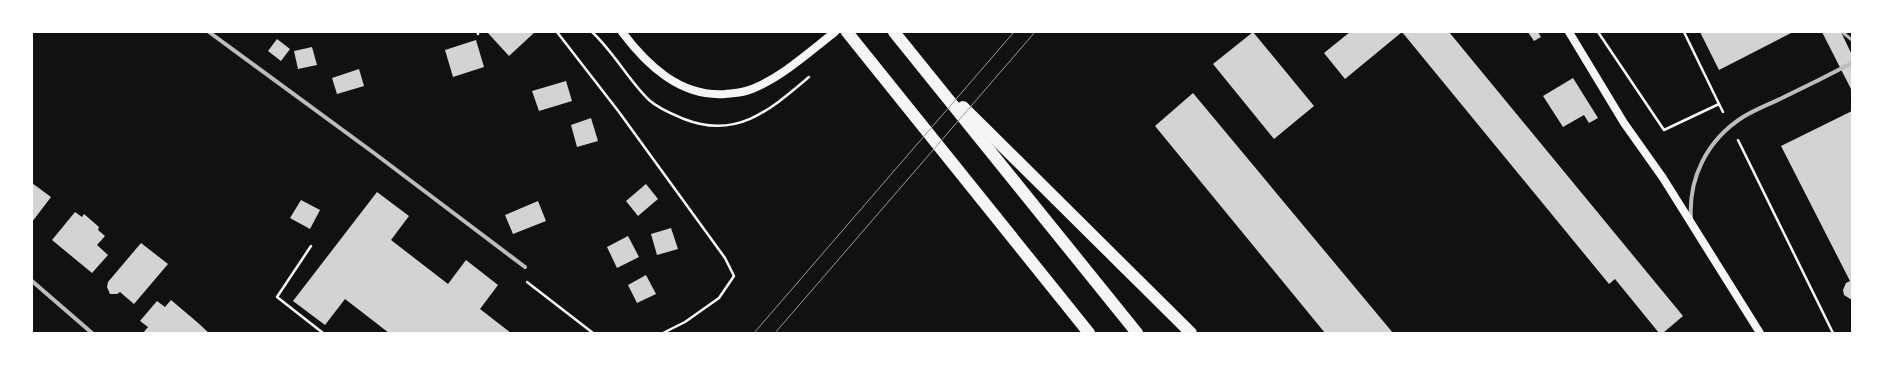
<svg xmlns="http://www.w3.org/2000/svg" width="1884" height="365" font-family="'Fira Sans',sans-serif">
<rect width="100%" height="100%" fill="#111"/>
<g fill="#d3d3d3">
<polygon points="487,32 535,32 509,56"/>
<polygon points="1253,32 1314,106 1274,139 1213,64"/>
<polygon points="1350,32 1449,32 1683,316 1663,333 1659,333 1615,279 1609,284 1402,32 1345,79 1324,53"/>
<polygon points="1528,32 1538,32 1541,37 1534,41"/>
<polygon points="1700,32 1793,32 1719,70"/>
<polygon points="1822,32 1841,32 1852,55 1852,91"/>
<polygon points="277,39 290,49 281,61 268,51"/>
<polygon points="476,40 484,67 453,77 445,50"/>
<polygon points="312,47 317,65 298,69 294,51"/>
<polygon points="359,69 364,86 337,94 332,78"/>
<polygon points="1573,78 1598,118 1589,123 1584,115 1563,127 1543,96"/>
<polygon points="566,81 572,101 539,111 532,91"/>
<polygon points="1193,93 1393,333 1325,333 1155,126"/>
<polygon points="1852,111 1852,300 1844,295 1843,290 1846,283 1850,281 1781,146"/>
<polygon points="591,118 598,141 577,147 571,125"/>
<polygon points="32,183 51,197 32,222"/>
<polygon points="646,184 658,199 638,216 626,201"/>
<polygon points="377,192 409,216 391,240 448,284 466,260 498,285 480,309 511,333 389,333 345,299 325,325 293,301"/>
<polygon points="301,200 320,210 310,229 290,218"/>
<polygon points="538,201 546,221 513,234 505,215"/>
<polygon points="75,212 82,217 84,214 99,227 98,230 105,236 97,245 108,255 92,273 52,240"/>
<polygon points="671,228 678,249 657,255 651,234"/>
<polygon points="628,236 639,257 617,268 607,247"/>
<polygon points="141,243 168,264 134,304 120,292 117,294 110,294 107,287 108,282"/>
<polygon points="646,275 656,294 637,303 628,285"/>
<polygon points="171,300 197,322 209,333 143,333 148,327 140,321 157,301 165,307"/>
</g>
<g fill="none" stroke-linecap="round" stroke-linejoin="round">
<g stroke="#f5f5f5" stroke-width="2.5">
<polyline points="478,32 478,34"/>
<polyline points="557,32 619,112 725,258 734,276 719,298 685,322 663,333"/>
<path d="M592 32C614 52 628 80 649 100 659 109 672 114 684 119 737 140 771 109 809 77"/>
<polyline points="1598,32 1664,130 1719,104 1723,112"/>
<polyline points="1684,32 1719,104"/>
<polyline points="1738,140 1833,333"/>
<polyline points="311,246 277,297 323,333"/>
<polyline points="527,282 593,333"/>
</g>
<polyline stroke="#bcbcbc" stroke-width="3" points="1842,32 1852,40"/>
<g stroke="#bcbcbc" stroke-width="4">
<polyline points="209,32 374,153 525,267"/>
<path d="M1691 220C1688 178 1707 140 1743 117 1756 109 1770 104 1784 97 1807 86 1829 75 1852 63"/>
<polyline points="32,281 92,333"/>
</g>
<g stroke="#f5f5f5" stroke-width="8">
<path d="M622 32C647 65 680 97 725 94 734 93 743 93 752 89 782 77 809 52 835 32"/>
<polyline points="1569,32 1624,123 1663,178 1760,333"/>
</g>
<g stroke="#f5f5f5" stroke-width="12">
<polyline points="847,32 1089,333"/>
<polyline points="894,32 1137,333"/>
<polyline points="963,107 1191,333"/>
</g>
<g stroke="#9a9a9a" stroke-width="1">
<polyline points="754,333 1014,32"/>
<polyline points="775,333 1035,32"/>
</g>
</g>
<rect width="1884" height="365" fill="none" stroke="#ffffff" stroke-width="66"/>
</svg>
